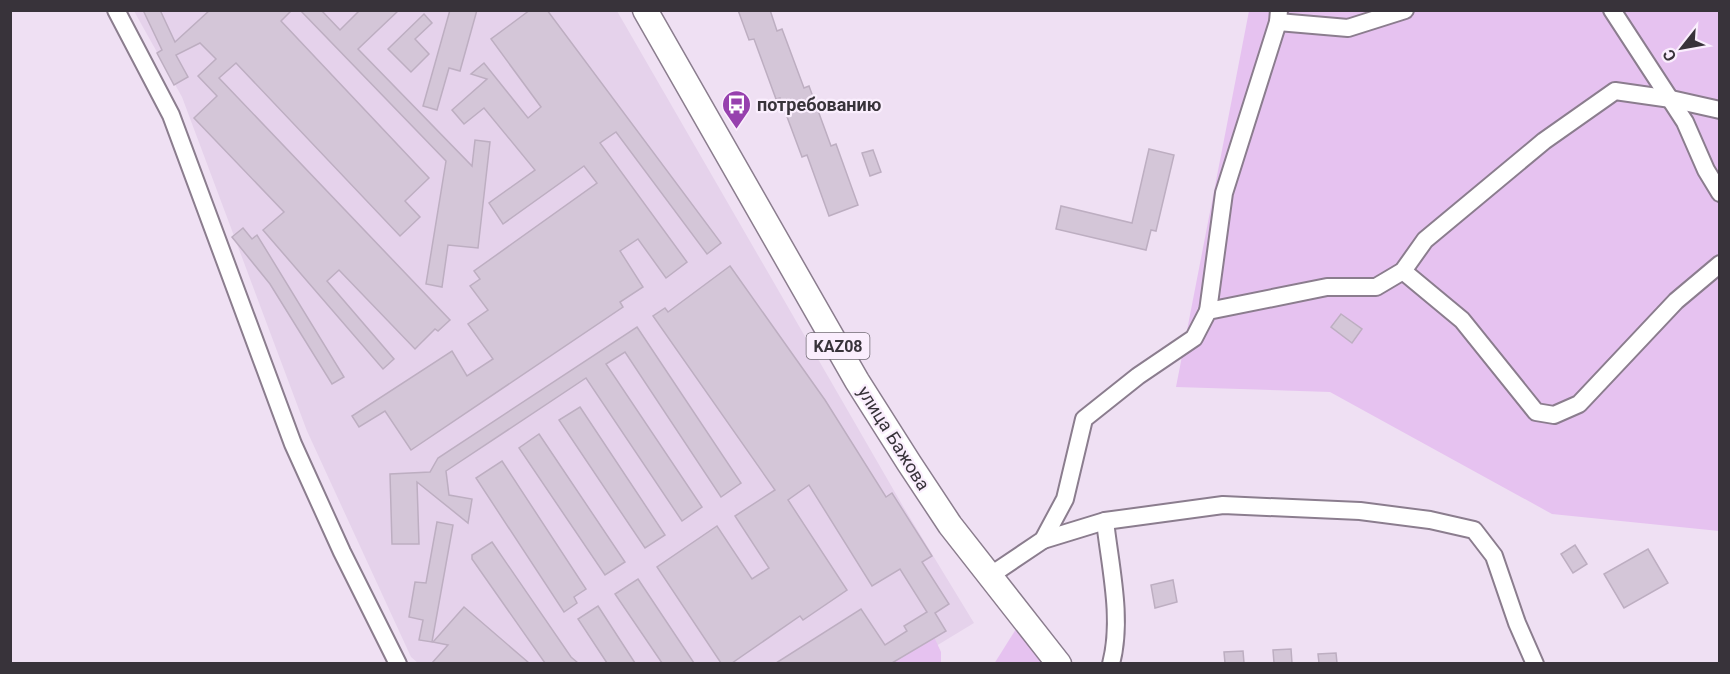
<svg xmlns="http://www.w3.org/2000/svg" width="1730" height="674" font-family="Roboto,sans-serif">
<rect width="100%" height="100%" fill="#efe0f3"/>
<polygon fill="#e5d2eb" points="134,11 617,11 904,508 974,623 908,663 418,663 411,657 307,431 182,97"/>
<g fill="#e6c2f0">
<polygon points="1249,11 1719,11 1719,531 1552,514 1330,392 1176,387"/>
<polygon points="1016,629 1044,663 994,664"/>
<polygon points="934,637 941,652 941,663 888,664"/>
</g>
<g fill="#d4c6d8" stroke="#bdaec1" stroke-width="1.5">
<polygon points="143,10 160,10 175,42 210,10 292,10 281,21 429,178 405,201 420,217 400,236 236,63 219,78 450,320 438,331 435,329 415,349 339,270 327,281 394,359 383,369 263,230 284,212 194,118 217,96 198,76 216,59 200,43 176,55 188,77 174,85 157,53 162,50"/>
<polygon points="300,10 321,10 340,30 360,10 399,10 358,49 472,166 475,140 490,142 478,248 448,245 442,287 426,284 446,161"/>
<polygon points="450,10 477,10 460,71 449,68 437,110 423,106"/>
<polygon points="530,10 547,10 721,243 707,254 616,132 600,143 687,262 666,278 638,239 620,251 643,287 620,302 623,307 411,450 385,411 359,427 352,416 452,351 467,376 493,359 468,324 488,310 470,286 480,279 474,271 597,183 584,166 503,224 489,203 535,170 484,108 464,124 452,110 487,79 471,74 484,63 528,118 541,107 491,39"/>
<polygon points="738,10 770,10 777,31 782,29 804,88 809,86 831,146 836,144 858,205 829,216 807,155 802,157 780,98 776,99 754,39 749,40"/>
<polygon points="424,14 432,23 415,39 429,54 411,72 388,49"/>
<polygon points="1149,149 1174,155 1156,231 1151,230 1146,250 1056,229 1061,206 1132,223"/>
<polygon points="873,150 881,172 870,176 862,153"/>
<polygon points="243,228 252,239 257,235 344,377 332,384 270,284 232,237"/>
<polygon points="730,266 825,400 886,497 892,493 932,556 922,562 949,604 935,613 946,631 892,663 776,663 861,609 885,645 907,631 904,626 927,612 900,569 872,586 809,485 788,500 847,590 803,620 800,616 732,663 721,663 657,567 717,526 752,579 769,568 735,516 775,490 653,316 665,308 668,312"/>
<polygon points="1341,314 1362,329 1352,343 1331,327"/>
<polygon points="637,327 741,483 721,497 625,352 606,364 702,507 682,521 586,378 446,471 449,495 472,499 468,523 417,482 419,544 392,544 390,474 430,472 438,458"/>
<polygon points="580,407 665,535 645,548 559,420"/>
<polygon points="539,434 625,562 605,575 519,448"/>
<polygon points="502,461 586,589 574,597 577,603 564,612 476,478"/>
<polygon points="437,522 453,525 432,642 419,640 423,620 409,617 415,582 426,583"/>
<polygon points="492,542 571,657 578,663 545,663 472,559 472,555"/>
<polygon points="1575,545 1587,564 1573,573 1561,554"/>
<polygon points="1648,549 1668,583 1624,608 1604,574"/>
<polygon points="638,579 694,663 662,663 615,594"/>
<polygon points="1173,580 1177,602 1155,608 1151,585"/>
<polygon points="598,606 635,663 607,663 578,619"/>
<polygon points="464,607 529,663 432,663 448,645 433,642"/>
<polygon points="1291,649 1292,663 1274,663 1273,650"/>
<polygon points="1243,651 1244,663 1225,663 1224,652"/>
<polygon points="1336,653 1337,663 1319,663 1318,654"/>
</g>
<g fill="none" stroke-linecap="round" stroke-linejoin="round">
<defs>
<g id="minor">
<polyline points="116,10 171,115 293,444 342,552 398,664"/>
<polyline points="1612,10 1685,122 1706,170 1720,193"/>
<polyline points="1278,22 1348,28 1405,10"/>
<polyline points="1403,271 1462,320 1536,412 1554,415 1579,404 1676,301 1720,264"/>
<polyline points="1208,311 1224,193 1278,22 1279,10"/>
<path d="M1105 521C1110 566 1123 619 1111 664"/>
<polyline points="1043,540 1105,521 1223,505 1360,511 1430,520 1474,530 1494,556 1517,623 1535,664"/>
<polyline points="991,575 1043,540 1065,499 1084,419 1138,376 1194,338 1208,311 1327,287 1376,287 1403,271 1425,240 1544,141 1615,91 1671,99 1720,110"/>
</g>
<polyline id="highway" points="645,10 857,381 909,463 950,525 1059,664"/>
</defs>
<use href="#minor" stroke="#8b7d8e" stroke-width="20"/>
<use href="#highway" stroke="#8b7d8e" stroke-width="27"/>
<use href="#minor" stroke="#fff" stroke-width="16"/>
<use href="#highway" stroke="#fff" stroke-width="24"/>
</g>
<defs>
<symbol id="bus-pin" viewBox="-11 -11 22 30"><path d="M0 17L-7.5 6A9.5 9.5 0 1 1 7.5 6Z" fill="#9741ae" stroke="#faeefd"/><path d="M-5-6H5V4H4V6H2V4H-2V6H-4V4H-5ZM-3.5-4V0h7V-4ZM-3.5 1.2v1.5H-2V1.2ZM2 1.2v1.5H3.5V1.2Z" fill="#fff"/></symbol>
</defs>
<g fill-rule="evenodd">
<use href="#bus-pin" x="720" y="88" width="33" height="45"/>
</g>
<g text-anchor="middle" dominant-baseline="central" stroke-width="4.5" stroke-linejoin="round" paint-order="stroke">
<rect fill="#faeefd" stroke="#726b74" stroke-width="1.5" x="806.5" y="333" width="63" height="26" rx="4.5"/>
<g font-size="16" font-weight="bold" fill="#38333a">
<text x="838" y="346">KAZ08</text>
</g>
<g font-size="18" font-weight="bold" fill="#38333a" stroke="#faeefd" text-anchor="start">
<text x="757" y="104">потребованию</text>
</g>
<g font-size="18" fill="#38333a" stroke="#faeefd">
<text transform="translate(894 438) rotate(58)">улица Бажова</text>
</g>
</g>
<rect width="1730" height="674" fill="none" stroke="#38333a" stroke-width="24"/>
<g transform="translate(1682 48) rotate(239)" stroke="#faeefd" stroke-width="4.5" paint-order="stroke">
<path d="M0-4.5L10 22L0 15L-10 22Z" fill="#38333a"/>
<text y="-9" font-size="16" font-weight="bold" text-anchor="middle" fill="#38333a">С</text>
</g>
</svg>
